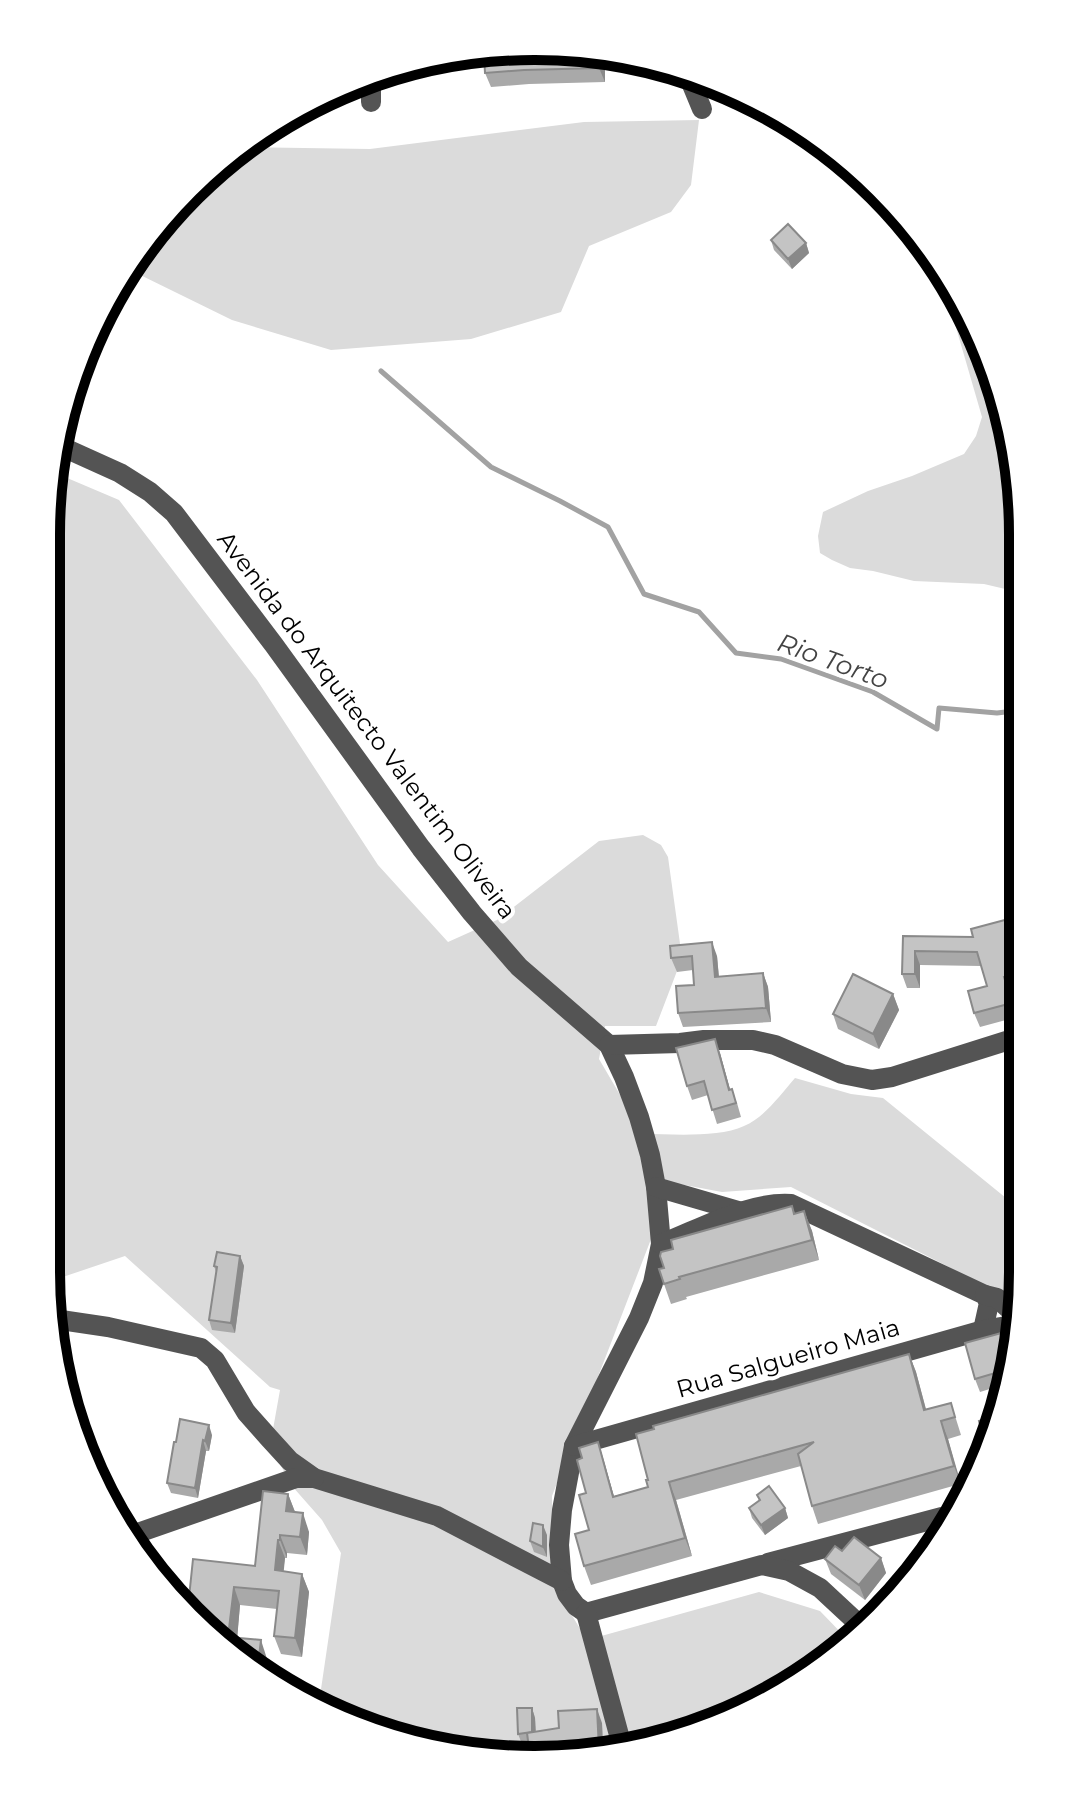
<svg xmlns="http://www.w3.org/2000/svg" width="1069" height="1806" font-family="Montserrat,sans-serif">
<rect width="100%" height="100%" fill="#fff"/>
<g fill="#dbdbdb">
<polygon points="699,120 691,185 671,212 589,246 561,312 471,339 331,350 232,320 126,268 128,263 244,147 370,149 584,122"/>
<polygon points="948,278 957,290 997,378 1022,502 1022,593 984,584 914,581 873,571 850,568 832,560 820,553 818,536 823,512 868,491 912,476 964,454 976,436 982,417 955,324 948,284 944,279"/>
<path d="M53 472 119 500 257 680 378 865 448 942 497 920 599 841 643 835 661 845 668 857 682 958 656 1026H605L599 1059 643 1134C672 1134 718 1138 744 1126 765 1117 780 1095 795 1078L851 1094 883 1098 1022 1211V1304L791 1187 722 1192 679 1184 649 1196 653 1234 552 1496 553 1561 568 1609 587 1640 759 1592 820 1611 849 1641 832 1659 692 1734 535 1760 408 1743 317 1702 320 1696 341 1553 322 1520 292 1486 270 1446 280 1390 270 1387 125 1256 48 1282 46 1271 47 502Z"/>
</g>
<g fill="none" stroke-linecap="round" stroke-linejoin="round">
<polyline stroke="#a2a2a2" stroke-width="5" points="381,371 491,467 560,501 608,527 644,594 699,612 736,653 781,659 873,692 937,729 939,708 997,713 1022,710"/>
<g stroke="#545454" stroke-width="20">
<polyline points="690,80 702,109"/>
<polyline points="371,84 371,102"/>
<polyline points="58,445 120,473 150,492 174,513 274,645 421,848 472,913 519,967 609,1045 624,1077 639,1117 650,1155 656,1187 661,1244 653,1283 639,1318 574,1446 562,1510 559,1545 562,1581 567,1594 576,1606 586,1613"/>
<polyline points="609,1045 680,1043 704,1040 753,1040 775,1045 842,1074 872,1080 892,1077 1022,1036"/>
<polyline points="656,1187 742,1212"/>
<path d="M661 1244C700 1229 749 1201 791 1204L985 1295 989 1303 983 1330"/>
<polyline points="985,1295 997,1298 1019,1318"/>
<polyline points="54,1319 108,1327 201,1348 215,1360 246,1412 269,1438 290,1461 314,1478 437,1516 562,1581"/>
<polyline points="574,1446 983,1330 1018,1324"/>
<polyline points="129,1536 296,1478 314,1478"/>
<polyline points="768,1563 942,1517"/>
<polyline points="586,1613 762,1565 789,1571 820,1588 862,1627"/>
<polyline points="586,1613 622,1746"/>
</g>
</g>
<g fill="#a9a9a9">
<polygon points="484,55 605,55 605,82 529,84 491,87 485,73"/>
<polygon points="771,240 806,243 809,253 792,269 774,250"/>
<polygon points="1016,917 1022,935 1022,988 1010,991 1017,1017 980,1027 974,1013 987,986 981,966 920,965 920,988 907,988 902,974 903,936 973,937"/>
<polygon points="670,946 717,956 719,977 763,973 768,987 771,1022 683,1027 678,1013 694,985 693,970 677,972 671,958"/>
<polygon points="893,994 899,1010 879,1049 838,1029 833,1014"/>
<polygon points="720,1053 730,1089 737,1103 741,1117 717,1124 708,1095 692,1100 687,1086"/>
<polygon points="792,1206 795,1214 804,1211 812,1231 819,1260 686,1297 687,1299 671,1304 664,1284 673,1249"/>
<polygon points="240,1256 244,1266 235,1333 212,1330 209,1320 216,1272 214,1266"/>
<polygon points="1016,1335 1006,1384 980,1392 975,1379 1007,1338"/>
<polygon points="909,1354 916,1372 926,1410 951,1403 961,1435 948,1439 960,1483 997,1428 950,1524 947,1517 951,1510 960,1484 818,1524 812,1506 801,1466 676,1500 692,1556 591,1585 584,1566 589,1530 582,1458 598,1442 614,1496 648,1487"/>
<polygon points="212,1435 209,1451 206,1451 198,1498 171,1493 167,1483 174,1442"/>
<polygon points="96,1459 105,1483 102,1484 89,1461"/>
<polygon points="288,1494 295,1512 309,1532 307,1555 287,1553 287,1558 285,1558 283,1571 302,1574 309,1592 302,1657 281,1654 274,1636 277,1609 240,1605 237,1638 267,1659 188,1607 255,1566"/>
<polygon points="757,1495 785,1508 788,1518 765,1535 752,1518 749,1508 759,1501"/>
<polygon points="547,1535 547,1557 534,1552 530,1541"/>
<polygon points="842,1551 881,1558 886,1573 865,1600 831,1574 825,1559"/>
<polygon points="532,1708 535,1718 536,1732 602,1723 603,1749 532,1760 529,1744 522,1744 518,1734"/>
</g>
<g fill="#898989">
<polygon points="599,55 605,55 605,82 599,68"/>
<polygon points="806,243 809,253 792,269 788,259"/>
<polygon points="712,942 717,956 720,991 715,977"/>
<polygon points="915,951 920,965 920,988 915,974"/>
<polygon points="763,973 768,987 771,1022 766,1008"/>
<polygon points="893,994 899,1010 879,1049 873,1034"/>
<polygon points="715,1039 720,1053 734,1104 729,1090"/>
<polygon points="804,1211 812,1231 819,1260 812,1240"/>
<polygon points="240,1256 244,1266 235,1333 231,1323"/>
<polygon points="909,1354 916,1372 931,1428 924,1410"/>
<polygon points="941,1421 948,1439 961,1484 954,1466"/>
<polygon points="209,1425 212,1435 209,1451 205,1441"/>
<polygon points="203,1440 206,1451 198,1498 195,1488"/>
<polygon points="598,1442 604,1461 619,1515 613,1497"/>
<polygon points="669,1482 676,1500 692,1556 685,1538"/>
<polygon points="288,1494 295,1512 286,1511"/>
<polygon points="785,1508 788,1518 765,1535 761,1525"/>
<polygon points="303,1513 309,1532 307,1555 300,1537"/>
<polygon points="543,1525 547,1535 547,1557 543,1547"/>
<polygon points="280,1535 287,1553 287,1558 280,1540"/>
<polygon points="278,1540 285,1558 282,1589 275,1570"/>
<polygon points="881,1558 886,1573 865,1600 859,1585"/>
<polygon points="302,1574 309,1592 302,1657 295,1638"/>
<polygon points="234,1587 240,1605 236,1652 228,1637"/>
<polygon points="261,1640 267,1659 265,1679 257,1672"/>
<polygon points="532,1708 535,1718 536,1743 532,1733"/>
<polygon points="597,1709 602,1723 603,1749 599,1749"/>
</g>
<g fill="#c4c4c4" stroke="#898989" stroke-width="2">
<polygon points="484,55 599,55 599,68 524,70 485,73"/>
<polygon points="788,224 806,243 788,259 771,240"/>
<polygon points="1016,917 1022,941 1022,972 1004,977 1012,1003 974,1013 968,991 987,986 977,952 915,951 915,974 902,974 903,936 973,937 971,929"/>
<polygon points="712,942 715,977 763,973 766,1008 678,1013 676,986 694,985 692,956 671,958 670,946"/>
<polygon points="853,974 893,994 873,1034 833,1014"/>
<polygon points="715,1039 729,1090 732,1089 736,1103 712,1110 704,1081 687,1086 676,1048"/>
<polygon points="792,1206 794,1214 804,1211 812,1240 679,1277 680,1279 664,1284 659,1269 664,1268 660,1256 661,1252 673,1249 671,1240"/>
<polygon points="217,1252 240,1256 231,1323 209,1320 217,1267 214,1266"/>
<polygon points="1005,1332 1007,1338 1016,1335 1009,1369 975,1379 965,1343"/>
<polygon points="909,1354 924,1410 951,1403 955,1417 941,1421 954,1466 812,1506 798,1454 814,1442 669,1482 685,1538 584,1566 575,1534 589,1530 579,1495 586,1493 577,1460 582,1458 579,1448 598,1442 613,1497 648,1487 646,1480 648,1480 636,1434 654,1429 653,1426"/>
<polygon points="1000,1415 997,1428 952,1520 947,1517 951,1510 950,1501 984,1442 979,1421"/>
<polygon points="180,1419 209,1425 205,1441 203,1440 195,1488 167,1483 174,1442 176,1442"/>
<polygon points="96,1459 101,1473 97,1474 89,1461"/>
<polygon points="769,1486 785,1508 761,1525 749,1508 760,1500 757,1495"/>
<polygon points="263,1491 288,1494 286,1511 303,1513 300,1537 280,1535 280,1540 278,1540 275,1570 302,1574 295,1638 274,1636 279,1591 234,1587 228,1637 261,1640 257,1672 188,1607 193,1559 255,1566"/>
<polygon points="533,1523 543,1525 543,1547 530,1541"/>
<polygon points="854,1537 881,1558 859,1585 825,1559 835,1546 842,1551"/>
<polygon points="517,1708 532,1708 532,1732 518,1734"/>
<polygon points="597,1709 599,1749 587,1751 560,1752 530,1756 527,1733 559,1728 558,1711"/>
</g>
<g text-anchor="middle" dominant-baseline="central" stroke-width="8" stroke-linejoin="round" paint-order="stroke">
<g font-size="24" fill="#000" stroke="#fff">
<text transform="translate(367 725) rotate(53)">Avenida do Arquitecto Valentim Oliveira</text>
<text transform="translate(788 1358) rotate(-16)">Rua Salgueiro Maia</text>
</g>
<g font-size="26" font-style="italic" fill="#434343" stroke="#fff">
<text transform="translate(833 661) rotate(20)">Rio Torto</text>
</g>
</g>
<path d="M0 0H1069V1806H0ZM534 60H535A474 474 0 0 1 1009 534V1272A474 474 0 0 1 535 1746H534A474 474 0 0 1 60 1272V534A474 474 0 0 1 534 60Z" fill="#fff" fill-rule="evenodd"/>
<path fill="none" stroke="#000" stroke-width="10" d="M534 60H535A474 474 0 0 1 1009 534V1272A474 474 0 0 1 535 1746H534A474 474 0 0 1 60 1272V534A474 474 0 0 1 534 60Z"/>
</svg>
